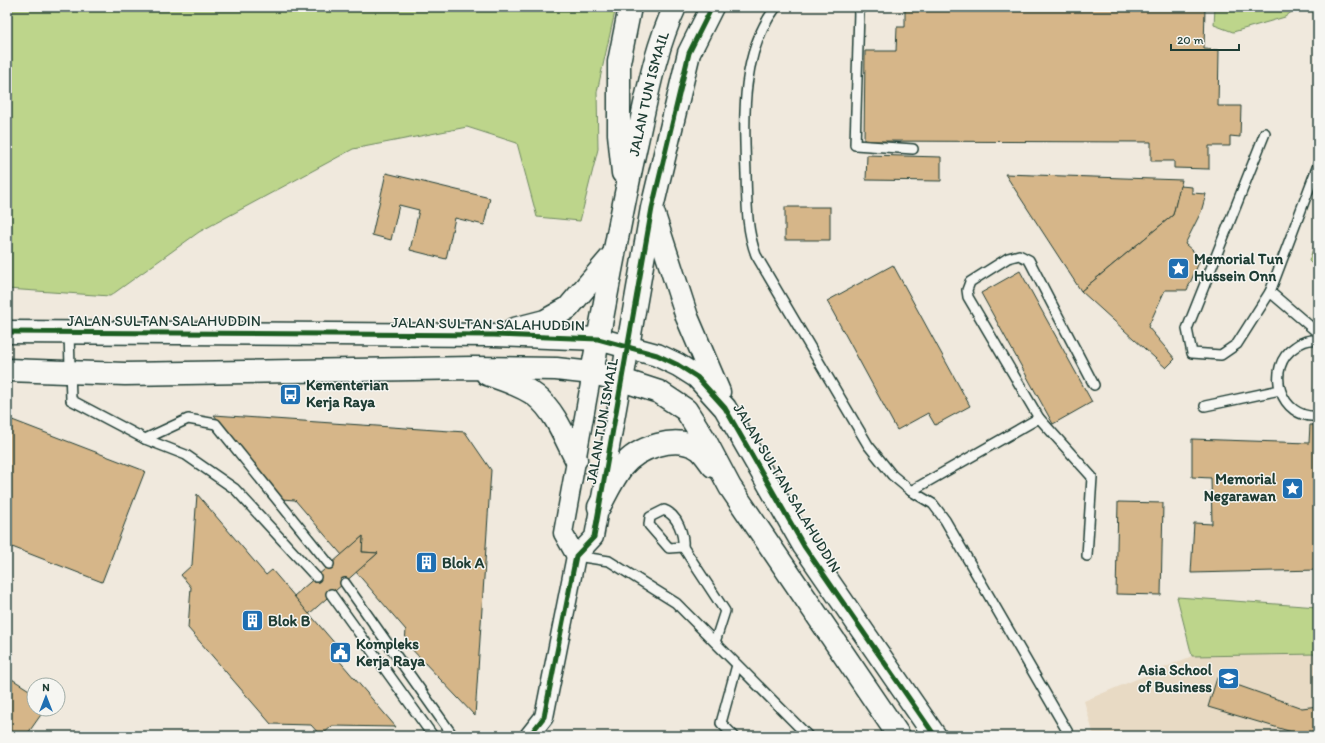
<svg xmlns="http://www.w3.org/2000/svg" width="1325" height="743" font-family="Itim,sans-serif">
<rect width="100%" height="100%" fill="#f0e9dd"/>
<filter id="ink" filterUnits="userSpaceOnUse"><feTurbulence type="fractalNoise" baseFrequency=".025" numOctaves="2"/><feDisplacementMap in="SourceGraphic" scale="8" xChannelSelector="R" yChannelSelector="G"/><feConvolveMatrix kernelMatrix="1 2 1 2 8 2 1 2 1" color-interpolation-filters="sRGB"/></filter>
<g filter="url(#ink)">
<polygon fill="#e8dac4" points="1318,654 1318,736 1094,736 1084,701 1192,656"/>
<g fill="#bdd58b" stroke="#6e8960">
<polygon points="7,7 616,7 597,92 598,149 580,221 537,217 517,143 467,127 353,149 199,232 110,296 7,289"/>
<polygon points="1215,7 1298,7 1285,17 1233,32 1214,25"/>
<polygon points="1318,234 1318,270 1309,261"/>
<polygon points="1177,597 1318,607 1318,654 1192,656"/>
</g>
<g fill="#d6b689" stroke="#1f3d34">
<polygon points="905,7 1205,7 1204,49 1219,50 1218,106 1241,106 1240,137 1230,136 1230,146 1209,146 1209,169 1174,168 1174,161 1151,161 1151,142 864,141 865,51 896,51 897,27 905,27"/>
<polygon points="867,155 941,157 941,181 866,180"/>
<polygon points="386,173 490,198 484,225 455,218 446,259 410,250 419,210 399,205 391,240 372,235"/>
<polygon points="1005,174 1182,180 1173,215 1081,291"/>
<polygon points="1180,186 1192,187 1192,193 1206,194 1201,212 1185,244 1201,258 1187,290 1165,290 1148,327 1175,359 1166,368 1081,291 1173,215"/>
<rect x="785" y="207" width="45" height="33"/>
<polygon points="893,265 970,406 935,425 928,413 897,430 827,301"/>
<polygon points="1020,271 1092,402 1053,424 981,293"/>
<polygon points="214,415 465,432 491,470 475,716 405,642 406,630 356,572 378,553 362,552 363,536 342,555 295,500 281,499"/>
<polygon points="7,418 145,471 102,582 7,545"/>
<polygon points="1310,425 1318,425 1318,570 1191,573 1194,523 1212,524 1211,478 1192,477 1192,439 1309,443"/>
<polygon points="197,494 266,575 272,570 337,646 331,651 396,727 332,726 321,736 311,725 271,724 188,628 191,587 181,575 192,565"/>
<polygon points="1118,502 1163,503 1161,595 1116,594"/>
<polygon points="363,536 362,552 378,553 309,614 294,596"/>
<polygon points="7,676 34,693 34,709 45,709 26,736 7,736"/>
<polygon points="1217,678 1302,708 1318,706 1318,733 1302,735 1208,707"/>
</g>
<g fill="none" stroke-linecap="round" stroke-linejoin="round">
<defs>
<g id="lane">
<path d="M776 7C740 54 744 118 746 174 747 202 746 228 756 255L868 445 892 475 911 491 933 504 945 520 1070 736"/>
<polyline points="863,7 859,11 855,145 913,149"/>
<polyline points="1265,133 1187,329 1192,353 1221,355 1237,344 1270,292 1318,165"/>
<polyline points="1270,292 1318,333"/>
<polyline points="69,333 71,400 145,439 186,455 235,489 316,577"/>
<path d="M1318 340C1310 339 1301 342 1295 347 1264 367 1280 420 1318 416"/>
<polyline points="1205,406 1280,390"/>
<polyline points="1039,418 1092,477 1087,556"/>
<polyline points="145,439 188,419 216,424 329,564"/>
<polyline points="911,491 1039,418 968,297 967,290 970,282 1008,258 1019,255 1029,260 1094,385"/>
<path d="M664 510C678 515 684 535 683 547L669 548 649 525 650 517Z"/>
<polyline points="683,547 725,611 715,642"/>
<polyline points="576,556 609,561 676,603 808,736"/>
<polyline points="345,583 453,736"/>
<polyline points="331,594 433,736"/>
<polyline points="734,736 721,723 737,665"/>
</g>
<g id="street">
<polyline points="576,556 563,533 592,373"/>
<polyline points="529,736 544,717 576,556 594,537 622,380"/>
</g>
<g id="secondary">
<polyline points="623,173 619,134 619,62 630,7"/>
<polyline points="653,212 687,317 719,392"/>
<polyline points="514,329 545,321 568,308 613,255"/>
<polyline points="7,332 494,335 598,339 657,355 678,365 697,377 725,408 804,546 935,736"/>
<polyline points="7,370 125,374 473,368 556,369 592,373 622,380 659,392 686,410 705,440 730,487 899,736"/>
<path id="s1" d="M592 373C606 296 620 218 637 141 647 96 655 49 675 7"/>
<path d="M487 374C503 380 522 385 536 396 555 411 565 438 576 459"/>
<polyline points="622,380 652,208 679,95 689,53 712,7"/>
<path d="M599 507C606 494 613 479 622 467 638 447 676 434 699 449 704 453 709 461 713 466"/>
</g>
</defs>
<use href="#lane" stroke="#1f3d34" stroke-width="12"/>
<use href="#street" stroke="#1f3d34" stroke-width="21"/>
<use href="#secondary" stroke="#1f3d34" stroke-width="25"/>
<use href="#lane" stroke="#f6f6f2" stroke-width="9"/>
<use href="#street" stroke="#f6f6f2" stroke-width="18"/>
<use href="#secondary" stroke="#f6f6f2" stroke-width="22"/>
<defs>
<g id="cycleway">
<polyline points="7,332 494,335 598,339 657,355 678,365 697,377 725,408 804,546 935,736"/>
<polyline points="529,736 544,717 576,556 594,537 652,208 689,53 712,7"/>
</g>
</defs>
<use href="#cycleway" stroke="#f6f6f2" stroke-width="8"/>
<use href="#cycleway" stroke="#1b5e20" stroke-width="5"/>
</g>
</g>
<defs>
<symbol id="sight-square" viewBox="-11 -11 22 22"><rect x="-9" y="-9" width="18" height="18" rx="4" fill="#1f6fb2" stroke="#f6f6f2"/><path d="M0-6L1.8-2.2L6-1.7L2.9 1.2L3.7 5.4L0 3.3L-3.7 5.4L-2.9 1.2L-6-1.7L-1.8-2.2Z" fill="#fff"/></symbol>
<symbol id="bus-square" viewBox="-11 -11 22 22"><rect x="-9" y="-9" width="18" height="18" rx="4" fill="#1f6fb2" stroke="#f6f6f2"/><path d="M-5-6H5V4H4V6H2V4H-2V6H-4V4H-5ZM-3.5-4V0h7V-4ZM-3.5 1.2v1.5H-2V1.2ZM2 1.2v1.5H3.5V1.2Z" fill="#fff"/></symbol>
<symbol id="building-square" viewBox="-11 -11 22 22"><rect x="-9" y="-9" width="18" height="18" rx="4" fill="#1f6fb2" stroke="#f6f6f2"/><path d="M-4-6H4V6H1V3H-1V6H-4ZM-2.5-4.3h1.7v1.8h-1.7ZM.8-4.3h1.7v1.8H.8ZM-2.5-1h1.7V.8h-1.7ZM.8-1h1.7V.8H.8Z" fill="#fff"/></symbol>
<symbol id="civic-square" viewBox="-11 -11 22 22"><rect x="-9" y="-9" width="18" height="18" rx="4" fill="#1f6fb2" stroke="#f6f6f2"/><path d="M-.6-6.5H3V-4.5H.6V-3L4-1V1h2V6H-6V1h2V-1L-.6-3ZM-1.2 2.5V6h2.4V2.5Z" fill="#fff"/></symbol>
<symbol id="university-square" viewBox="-11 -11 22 22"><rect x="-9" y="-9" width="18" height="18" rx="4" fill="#1f6fb2" stroke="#f6f6f2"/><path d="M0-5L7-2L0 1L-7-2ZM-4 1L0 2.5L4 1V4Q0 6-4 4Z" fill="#fff"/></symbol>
</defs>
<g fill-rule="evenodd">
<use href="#sight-square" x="1166" y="256" width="25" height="25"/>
<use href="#bus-square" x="278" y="382" width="25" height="25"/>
<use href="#sight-square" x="1280" y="476" width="25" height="25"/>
<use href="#building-square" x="414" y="550" width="25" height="25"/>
<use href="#building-square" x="240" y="608" width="25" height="25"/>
<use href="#civic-square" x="328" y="640" width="25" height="25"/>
<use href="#university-square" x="1216" y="666" width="25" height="25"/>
</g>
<g text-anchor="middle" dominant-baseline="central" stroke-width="3" stroke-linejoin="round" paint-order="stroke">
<g font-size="15" fill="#1f3d34" stroke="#f6f6f2">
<text stroke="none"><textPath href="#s1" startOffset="285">JALAN TUN ISMAIL</textPath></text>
<text x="164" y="321">JALAN SULTAN SALAHUDDIN</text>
<text transform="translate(488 324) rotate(1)">JALAN SULTAN SALAHUDDIN</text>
<text transform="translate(602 421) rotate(-80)">JALAN TUN ISMAIL</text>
<text transform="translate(787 488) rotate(59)">JALAN SULTAN SALAHUDDIN</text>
</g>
<g font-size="15" font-weight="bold" fill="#1f3d34" stroke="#f6f6f2" text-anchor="start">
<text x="1194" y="259">Memorial Tun<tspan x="1194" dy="17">Hussein Onn</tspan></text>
<text x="306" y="385">Kementerian<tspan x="306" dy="17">Kerja Raya</tspan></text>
<text x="1276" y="479" text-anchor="end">Memorial<tspan x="1276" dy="17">Negarawan</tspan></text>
<text x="442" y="563">Blok A</text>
<text x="268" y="621">Blok B</text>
<text x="356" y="644">Kompleks<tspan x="356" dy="17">Kerja Raya</tspan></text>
<text x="1212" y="670" text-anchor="end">Asia School<tspan x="1212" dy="17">of Business</tspan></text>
</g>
</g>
<rect width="1325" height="743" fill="none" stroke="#f6f6f2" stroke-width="24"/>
<rect x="12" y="12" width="1301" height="719" fill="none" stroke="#1f3d34" stroke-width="1.5" filter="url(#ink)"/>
<g transform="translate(46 697)"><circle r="19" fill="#f6f6f2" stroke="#a0aca6"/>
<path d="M0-3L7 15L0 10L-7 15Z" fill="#1f6fb2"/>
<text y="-6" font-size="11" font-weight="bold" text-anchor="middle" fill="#1f3d34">N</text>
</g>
<path d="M1171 44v6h68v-6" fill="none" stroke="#1f3d34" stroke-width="2"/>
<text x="1177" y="44" font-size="12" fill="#1f3d34" stroke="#f6f6f2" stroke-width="3" paint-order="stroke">20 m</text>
</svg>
